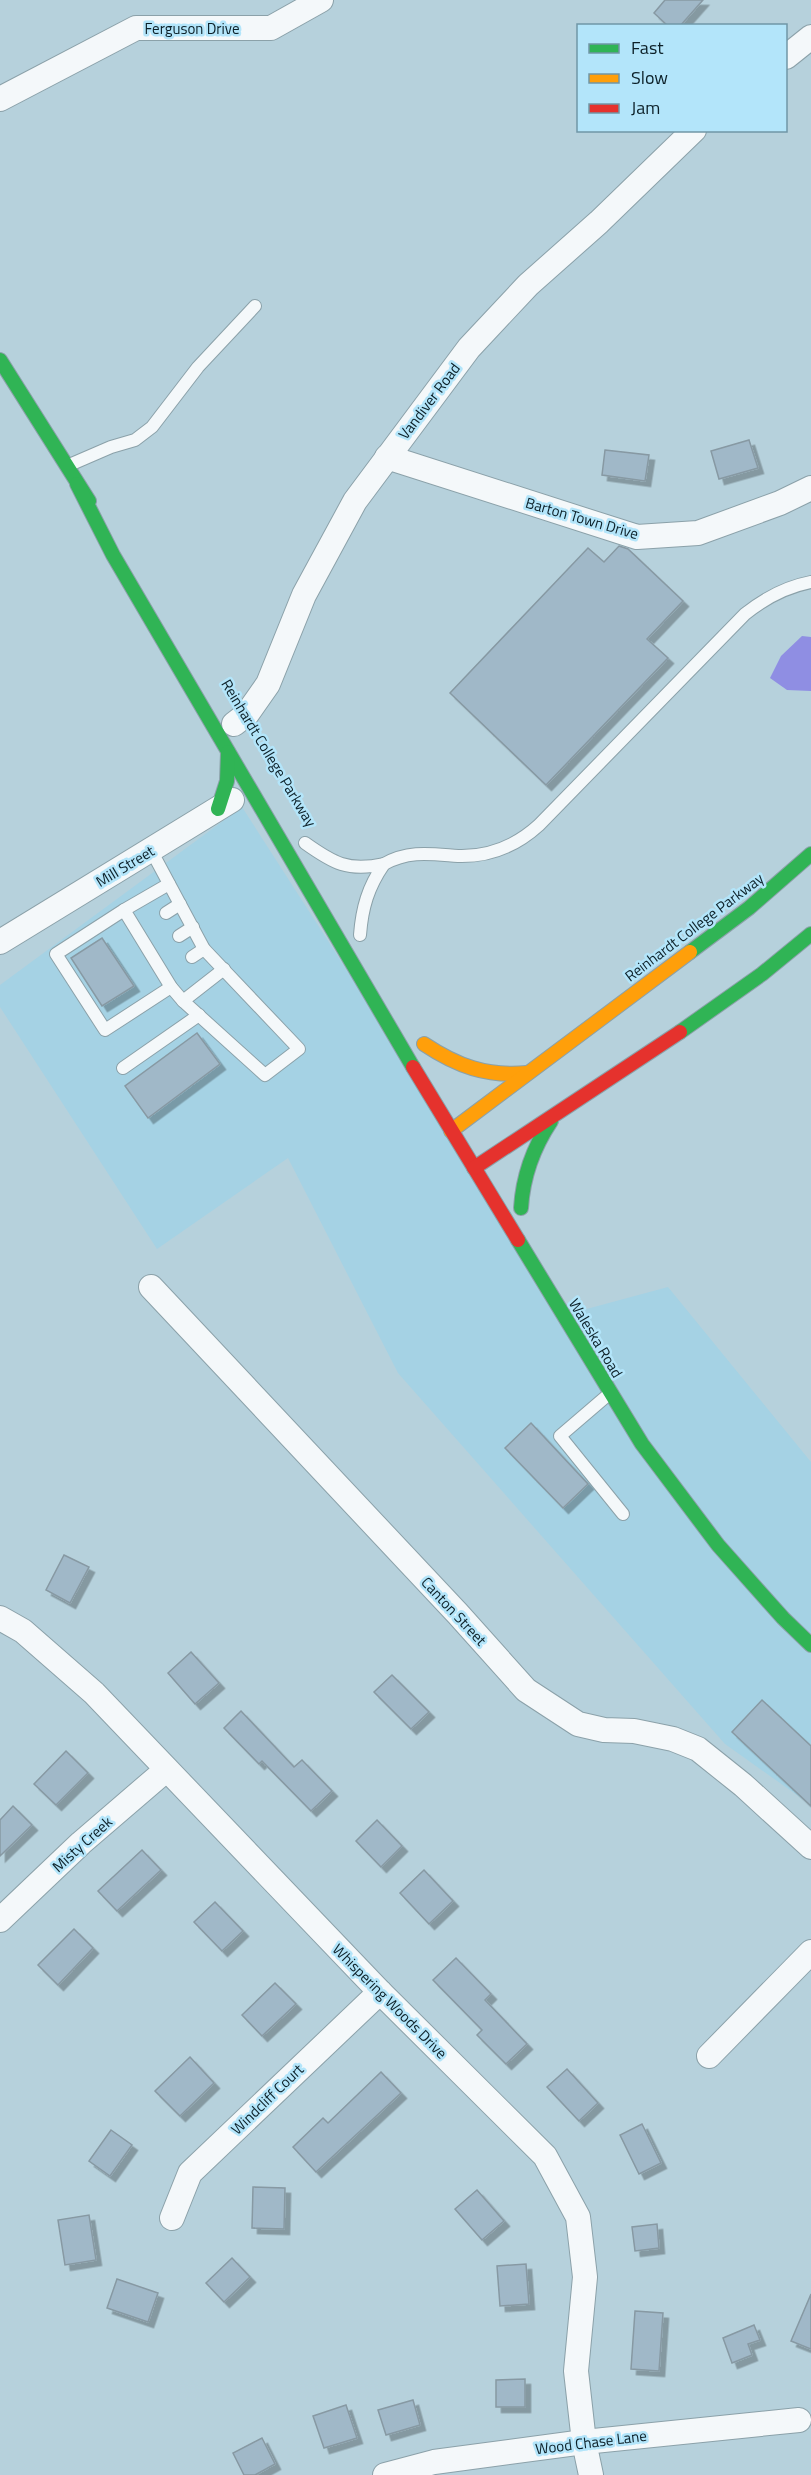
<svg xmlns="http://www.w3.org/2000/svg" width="811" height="2475" font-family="'Titillium Web',sans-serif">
<defs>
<filter id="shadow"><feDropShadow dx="5.5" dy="5.5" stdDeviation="0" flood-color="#0004"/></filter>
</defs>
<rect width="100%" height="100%" fill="#b6d1dc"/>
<polygon fill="#a5d2e4" points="242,807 568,1314 668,1287 811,1462 811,1805 725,1744 398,1373 288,1158 157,1249 0,1007 0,985"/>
<polygon fill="#8f8ee3" points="802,636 811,637 811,691 787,690 770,678 781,656"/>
<g fill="#a0b8c8" stroke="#8799a3" stroke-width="1.5" filter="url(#shadow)">
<polygon points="665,0 703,0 680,26 668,26 654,13"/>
<polygon points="749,440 758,468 719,479 711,451"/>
<polygon points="605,450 649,455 645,481 602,475"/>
<polygon points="619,546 628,549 683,601 647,639 668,658 546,785 450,693 588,548 604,562"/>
<polygon points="102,938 134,986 102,1006 71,958"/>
<polygon points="197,1033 220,1064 148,1118 125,1086"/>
<polygon points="531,1423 588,1484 563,1508 505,1448"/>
<polygon points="64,1555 89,1567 70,1603 46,1590"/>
<polygon points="191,1652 219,1683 195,1704 168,1673"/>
<polygon points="392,1675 429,1712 411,1729 374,1692"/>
<polygon points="762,1700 811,1746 811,1806 732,1732"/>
<polygon points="241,1711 294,1767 302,1760 332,1791 311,1811 262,1761 259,1764 224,1728"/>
<polygon points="66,1751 88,1773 56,1805 34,1784"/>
<polygon points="13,1806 32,1825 0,1856 0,1820"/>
<polygon points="377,1820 402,1846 381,1867 356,1841"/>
<polygon points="142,1850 161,1870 117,1911 98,1891"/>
<polygon points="424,1870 453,1901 429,1924 400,1893"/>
<polygon points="215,1902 243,1931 222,1951 194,1922"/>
<polygon points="74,1929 93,1948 58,1985 38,1965"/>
<polygon points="456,1958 491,1994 485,2000 527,2044 506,2064 477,2035 482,2030 433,1980"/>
<polygon points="275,1983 296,2004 262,2036 242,2015"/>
<polygon points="190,2057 214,2083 180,2116 155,2091"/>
<polygon points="567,2069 598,2103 579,2121 547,2087"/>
<polygon points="381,2072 401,2093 316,2172 293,2147 323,2118 328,2123"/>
<polygon points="642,2124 661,2163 639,2174 620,2135"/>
<polygon points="111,2130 132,2145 110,2176 89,2161"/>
<polygon points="253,2187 285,2188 284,2229 252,2228"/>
<polygon points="477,2190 504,2221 482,2240 455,2209"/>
<polygon points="89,2215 96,2260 65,2265 58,2220"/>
<polygon points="657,2224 659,2248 635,2251 632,2227"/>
<polygon points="232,2258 250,2277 224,2302 206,2283"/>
<polygon points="526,2264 529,2304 500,2306 497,2266"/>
<polygon points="117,2279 158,2293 148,2322 107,2308"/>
<polygon points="811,2294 811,2349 791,2341"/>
<polygon points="635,2311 663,2313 659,2371 631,2369"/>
<polygon points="754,2325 760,2340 748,2344 752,2355 732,2363 723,2338"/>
<polygon points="525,2379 525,2407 496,2407 496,2380"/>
<polygon points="413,2400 420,2425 386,2435 378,2410"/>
<polygon points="346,2405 357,2438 324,2448 313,2416"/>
<polygon points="262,2438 275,2464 255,2475 244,2475 233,2453"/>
</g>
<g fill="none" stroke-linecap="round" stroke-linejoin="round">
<defs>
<g id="lane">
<polyline points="67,466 111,447 135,440 152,427 198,367 255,306"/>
<path d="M305 843C333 863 348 872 384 864 368 887 362 908 360 935"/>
<polyline points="151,850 204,949 299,1049 265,1075 183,1001"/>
<path d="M384 864C409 850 431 854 458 856 490 857 516 846 539 825L745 614C765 598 785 587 811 582"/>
<polyline points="169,884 124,910 171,987 183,1001 224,969"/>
<polyline points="124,910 56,954 105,1030 171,987"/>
<polyline points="166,913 180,904"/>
<polyline points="179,936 193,927"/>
<polyline points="192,957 204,949"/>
<polyline points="123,1068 199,1015"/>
<polyline points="609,1394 560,1436 623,1514"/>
</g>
<g id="street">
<polyline points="786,57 811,37"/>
<polyline points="0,99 136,28 271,28 321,0"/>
<polyline points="387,457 637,537 698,533 780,503 811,488"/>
<polyline points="234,724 247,714 268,684 304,595 355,501 469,348 528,285 599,222 694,130"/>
<polyline points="0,942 232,800"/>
<polyline points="151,1287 458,1614 526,1690 578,1724 604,1730 634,1731 673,1739 698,1749 743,1785 811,1847"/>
<polyline points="0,1618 23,1631 94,1693 380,1992 545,2156 578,2217 585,2277 576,2371 584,2442 591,2475"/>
<polyline points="0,1920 81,1843 166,1770"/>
<polyline points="709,2056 811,1952"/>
<polyline points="172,2218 190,2173 380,1992"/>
<polyline points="385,2475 434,2462 584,2442 799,2420"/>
</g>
<g id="fast">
<polyline points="0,360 89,501"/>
<polyline points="77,484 113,555 413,1067"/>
<polyline points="218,809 227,781 228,752"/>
<polyline points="690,952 749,908 811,854"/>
<polyline points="680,1032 762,974 811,934"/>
<path d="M521 1208C523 1175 533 1148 551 1121"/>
<polyline points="518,1240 642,1444 718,1545 783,1618 811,1645"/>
</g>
<g id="slow">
<path d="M424 1044C457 1066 487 1077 527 1073"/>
<polyline points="451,1131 690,952"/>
</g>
<g id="jam">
<polyline points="413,1067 518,1240"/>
<polyline points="474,1168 680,1032"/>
</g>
</defs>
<use href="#lane" stroke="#8ba1a9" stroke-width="14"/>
<use href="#street" stroke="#8ba1a9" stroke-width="26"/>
<use href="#fast" stroke="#8ba1a9" stroke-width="16"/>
<use href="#slow" stroke="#8ba1a9" stroke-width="16"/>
<use href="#jam" stroke="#8ba1a9" stroke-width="16"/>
<use href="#lane" stroke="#f4f8fa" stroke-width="12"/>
<use href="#street" stroke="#f4f8fa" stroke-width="24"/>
<use href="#fast" stroke="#30b455" stroke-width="14"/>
<use href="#slow" stroke="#ff9f0a" stroke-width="14"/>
<use href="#jam" stroke="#e5322d" stroke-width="14"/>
</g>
<g text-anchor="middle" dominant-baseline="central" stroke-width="5" stroke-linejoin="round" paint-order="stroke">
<g font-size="15" fill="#0c2028" stroke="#b3e5fa">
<text x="192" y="28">Ferguson Drive</text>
<text transform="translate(429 401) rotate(-53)">Vandiver Road</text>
<text transform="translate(582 518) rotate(16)">Barton Town Drive</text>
<text transform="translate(269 753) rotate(59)">Reinhardt College Parkway</text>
<text transform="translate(125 866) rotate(-31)">Mill Street</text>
<text transform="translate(694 927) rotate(-37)">Reinhardt College Parkway</text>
<text transform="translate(596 1338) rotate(59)">Waleska Road</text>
<text transform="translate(454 1611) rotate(47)">Canton Street</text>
<text transform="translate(82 1844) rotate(-42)">Misty Creek</text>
<text transform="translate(390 2001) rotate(45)">Whispering Woods Drive</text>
<text transform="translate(267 2099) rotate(-44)">Windcliff Court</text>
<text transform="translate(591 2442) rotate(-7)">Wood Chase Lane</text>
</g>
</g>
<rect x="577" y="24" width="210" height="108" fill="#b3e5fa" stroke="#7096a6" stroke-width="1.5"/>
<rect x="589" y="44" width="30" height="9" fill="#30b455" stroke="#7096a6" stroke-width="1.5"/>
<text x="631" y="54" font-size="18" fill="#0c2028">Fast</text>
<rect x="589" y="74" width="30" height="9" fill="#ff9f0a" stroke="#7096a6" stroke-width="1.5"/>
<text x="631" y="84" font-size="18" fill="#0c2028">Slow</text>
<rect x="589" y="104" width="30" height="9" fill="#e5322d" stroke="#7096a6" stroke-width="1.5"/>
<text x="631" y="114" font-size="18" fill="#0c2028">Jam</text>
</svg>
